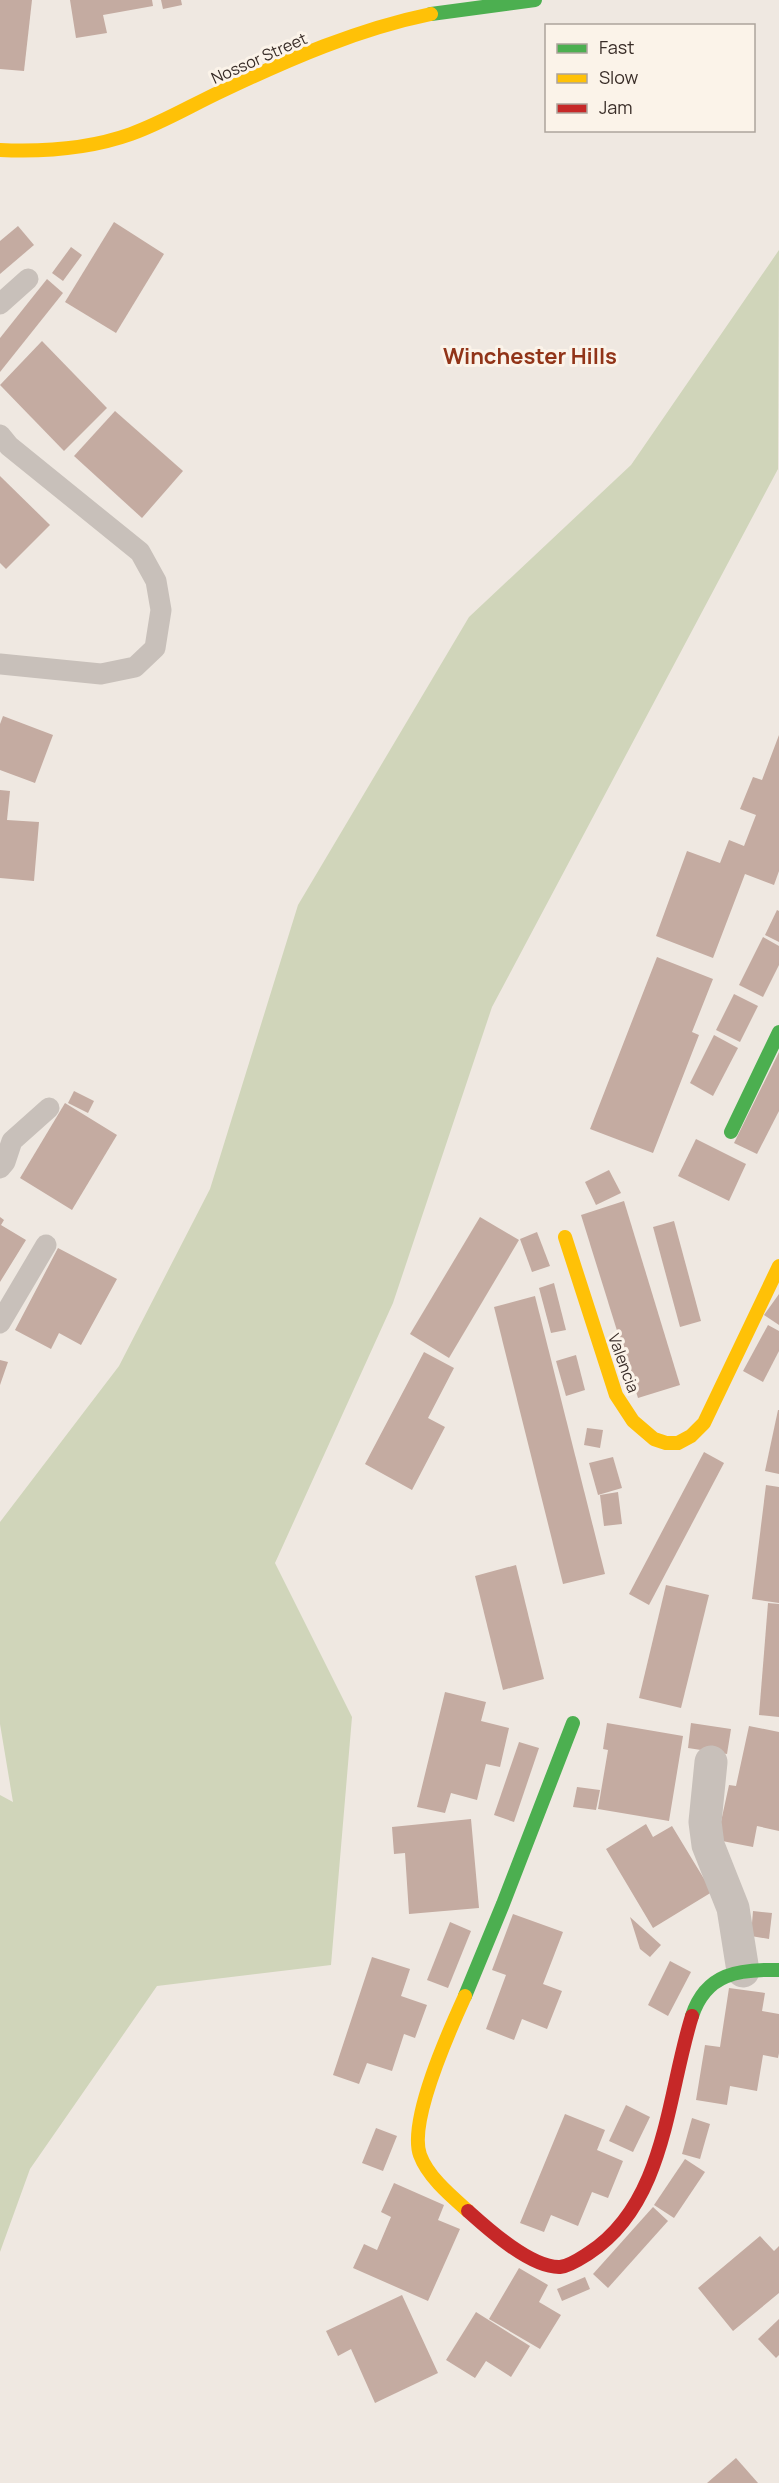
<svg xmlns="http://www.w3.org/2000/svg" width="779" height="2483" font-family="Manrope,sans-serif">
<rect width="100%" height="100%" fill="#efe8e1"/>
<polygon fill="#d0d5ba" points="779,250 778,469 492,1007 393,1303 275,1563 352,1717 331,1965 157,1986 30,2169 0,2252 0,1795 13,1802 0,1724 0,1522 119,1366 210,1189 298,905 469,617 631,465"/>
<g fill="#c4aba1">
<polygon points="0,0 32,0 24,71 0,69"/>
<polygon points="70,0 152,0 153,6 103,15 107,33 76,38"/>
<polygon points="161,0 181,0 182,5 163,9"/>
<polygon points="114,222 164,254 116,333 65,302"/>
<polygon points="18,226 34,245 0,274 0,241"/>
<polygon points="71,247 82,255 63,281 52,273"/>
<polygon points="47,279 63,293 0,372 0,338"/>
<polygon points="42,341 107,408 64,451 0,385"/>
<polygon points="115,411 183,471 142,518 74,456"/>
<polygon points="0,476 50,525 6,569 0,563"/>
<polygon points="3,716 53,735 35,783 0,770 0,724"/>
<polygon points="779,735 779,871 774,885 745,874 713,958 656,936 687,851 720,863 729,840 744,846 756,815 740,809 753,777 762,780"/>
<polygon points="0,790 10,791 7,820 39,822 34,881 0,878"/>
<polygon points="777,910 779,911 779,942 765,935"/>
<polygon points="763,937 779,946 779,965 763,997 739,985"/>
<polygon points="657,957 713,979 692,1032 699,1035 653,1153 590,1129"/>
<polygon points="734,994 758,1006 740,1042 716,1030"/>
<polygon points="714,1035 738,1048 713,1096 690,1083"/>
<polygon points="779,1052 779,1111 757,1154 734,1143"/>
<polygon points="74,1091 94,1101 88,1113 68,1103"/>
<polygon points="65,1103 117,1135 72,1210 20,1178"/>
<polygon points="696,1139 746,1164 729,1201 678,1176"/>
<polygon points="609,1170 621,1193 596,1205 585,1182"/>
<polygon points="624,1201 680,1385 638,1398 581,1215"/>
<polygon points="0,1217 4,1220 1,1225 26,1240 0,1282"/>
<polygon points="480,1217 519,1240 449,1358 410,1334"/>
<polygon points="674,1221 701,1321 680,1327 653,1227"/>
<polygon points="537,1232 550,1266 532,1272 520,1239"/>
<polygon points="58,1248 117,1279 81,1345 59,1333 51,1349 15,1330"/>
<polygon points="554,1283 566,1330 551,1333 539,1288"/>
<polygon points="779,1294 779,1325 764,1315"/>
<polygon points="535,1296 605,1574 563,1584 494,1307"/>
<polygon points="768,1325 779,1331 779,1351 763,1382 743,1371"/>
<polygon points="424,1352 454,1368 428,1418 445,1427 412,1490 365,1464"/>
<polygon points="576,1355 585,1390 566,1396 556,1361"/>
<polygon points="0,1360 8,1362 0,1385"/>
<polygon points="778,1410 779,1410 779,1474 765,1471"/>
<polygon points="587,1428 603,1430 600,1448 584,1445"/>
<polygon points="704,1452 724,1463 649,1605 629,1594"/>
<polygon points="613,1457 622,1488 598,1495 589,1463"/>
<polygon points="766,1485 779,1487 779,1603 752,1599"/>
<polygon points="618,1492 622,1524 604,1526 600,1495"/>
<polygon points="516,1565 544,1679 503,1690 475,1576"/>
<polygon points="666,1585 709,1595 681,1708 639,1698"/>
<polygon points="768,1603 779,1604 779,1717 759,1715"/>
<polygon points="445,1692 486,1702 481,1721 509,1728 500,1767 486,1764 477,1800 451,1793 445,1813 417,1807"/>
<polygon points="607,1723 683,1736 669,1821 598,1809 608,1750 603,1749"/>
<polygon points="691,1723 731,1729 727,1754 688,1748"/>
<polygon points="749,1726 779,1732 779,1831 757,1826 753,1847 717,1840 729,1785 736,1786"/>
<polygon points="519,1742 539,1748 514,1822 494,1815"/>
<polygon points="577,1787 600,1790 596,1810 573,1807"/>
<polygon points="471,1819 479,1908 409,1914 405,1853 394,1854 392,1827"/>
<polygon points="646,1824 653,1837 672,1826 712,1892 653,1928 606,1849"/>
<polygon points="753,1911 772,1913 769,1939 751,1936"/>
<polygon points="513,1914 563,1932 543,1984 562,1991 547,2029 522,2019 514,2040 486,2029 506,1975 492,1970"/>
<polygon points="630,1917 661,1945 650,1957 640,1949"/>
<polygon points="450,1922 471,1931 448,1988 427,1980"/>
<polygon points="372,1957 410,1969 401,1996 427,2005 415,2038 404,2034 392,2071 367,2063 359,2084 333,2075"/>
<polygon points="670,1961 691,1972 668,2016 648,2005"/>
<polygon points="729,1988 765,1993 762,2011 779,2014 779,2053 778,2058 763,2055 757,2091 730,2086 727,2105 696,2100 705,2045 720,2047"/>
<polygon points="626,2105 650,2117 633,2152 609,2141"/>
<polygon points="565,2114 605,2130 597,2150 623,2161 608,2198 592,2192 578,2226 551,2215 544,2232 520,2223"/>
<polygon points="692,2118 710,2124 700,2159 682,2154"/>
<polygon points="376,2128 397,2136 383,2171 362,2163"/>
<polygon points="685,2159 705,2172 674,2218 654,2205"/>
<polygon points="394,2183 444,2205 438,2220 460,2229 428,2301 353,2268 364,2244 377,2250 391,2217 381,2212"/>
<polygon points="653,2207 668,2221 608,2288 593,2274"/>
<polygon points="760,2236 774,2251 779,2246 779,2293 733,2331 698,2288"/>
<polygon points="519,2268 548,2285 539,2302 561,2315 540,2349 489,2319"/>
<polygon points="585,2277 590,2289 562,2301 557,2289"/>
<polygon points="402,2295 438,2373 375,2403 351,2349 338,2356 326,2331"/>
<polygon points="476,2312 530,2346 511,2377 486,2361 475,2378 446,2360"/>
<polygon points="779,2319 779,2355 776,2358 758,2339"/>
<polygon points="736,2458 758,2483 707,2483"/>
</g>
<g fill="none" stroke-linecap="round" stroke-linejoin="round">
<g stroke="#c8c0ba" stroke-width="21">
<polyline points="0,304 28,279"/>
<polyline points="0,435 9,446 140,552 156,581 161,610 155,648 135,667 101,674 0,664"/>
<polyline points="0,1168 5,1162 12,1141 49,1108"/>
<polyline points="0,1323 46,1245"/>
</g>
<polyline stroke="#c8c0ba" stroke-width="33" points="711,1762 705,1822 708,1845 733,1908 743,1971"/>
<g stroke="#4caf50" stroke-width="14">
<polyline points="431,14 535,0"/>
<polyline points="731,1132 779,1032"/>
<polyline points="465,1996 503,1904 573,1723"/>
<path d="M692 2016C706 1973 739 1969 779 1970"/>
</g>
<g stroke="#ffc107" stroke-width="14">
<path d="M0 150C44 152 89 149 131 134 162 123 192 105 222 91 289 59 358 29 431 14"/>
<polyline points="565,1237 616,1395 633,1421 654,1439 666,1443 678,1443 691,1436 704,1423 779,1266"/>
<path d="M465 1996C450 2029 408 2121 420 2155 428 2177 451 2196 468 2211"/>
</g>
<path stroke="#c62828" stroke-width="14" d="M468 2211C488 2229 531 2268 560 2267 570 2266 581 2258 589 2253 666 2203 667 2095 692 2016"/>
</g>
<g text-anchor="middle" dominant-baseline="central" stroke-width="6" stroke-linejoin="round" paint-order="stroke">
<g font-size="16" fill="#392d28" stroke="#fbf3e9">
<text transform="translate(259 58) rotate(-24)">Nossor Street</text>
<text transform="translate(624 1363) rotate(70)">Valencia</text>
</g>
<g font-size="22" font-weight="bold" fill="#913418" stroke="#fbf3e9">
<text x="530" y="356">Winchester Hills</text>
</g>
</g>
<rect x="545" y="24" width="210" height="108" fill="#fbf3e9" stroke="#ada49c" stroke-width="1.5"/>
<rect x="557" y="44" width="30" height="9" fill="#4caf50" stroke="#ada49c" stroke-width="1.5"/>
<text x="599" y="54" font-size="18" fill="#392d28">Fast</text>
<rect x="557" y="74" width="30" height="9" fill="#ffc107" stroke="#ada49c" stroke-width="1.5"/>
<text x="599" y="84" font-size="18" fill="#392d28">Slow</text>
<rect x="557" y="104" width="30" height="9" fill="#c62828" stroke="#ada49c" stroke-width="1.5"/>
<text x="599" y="114" font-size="18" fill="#392d28">Jam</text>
</svg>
